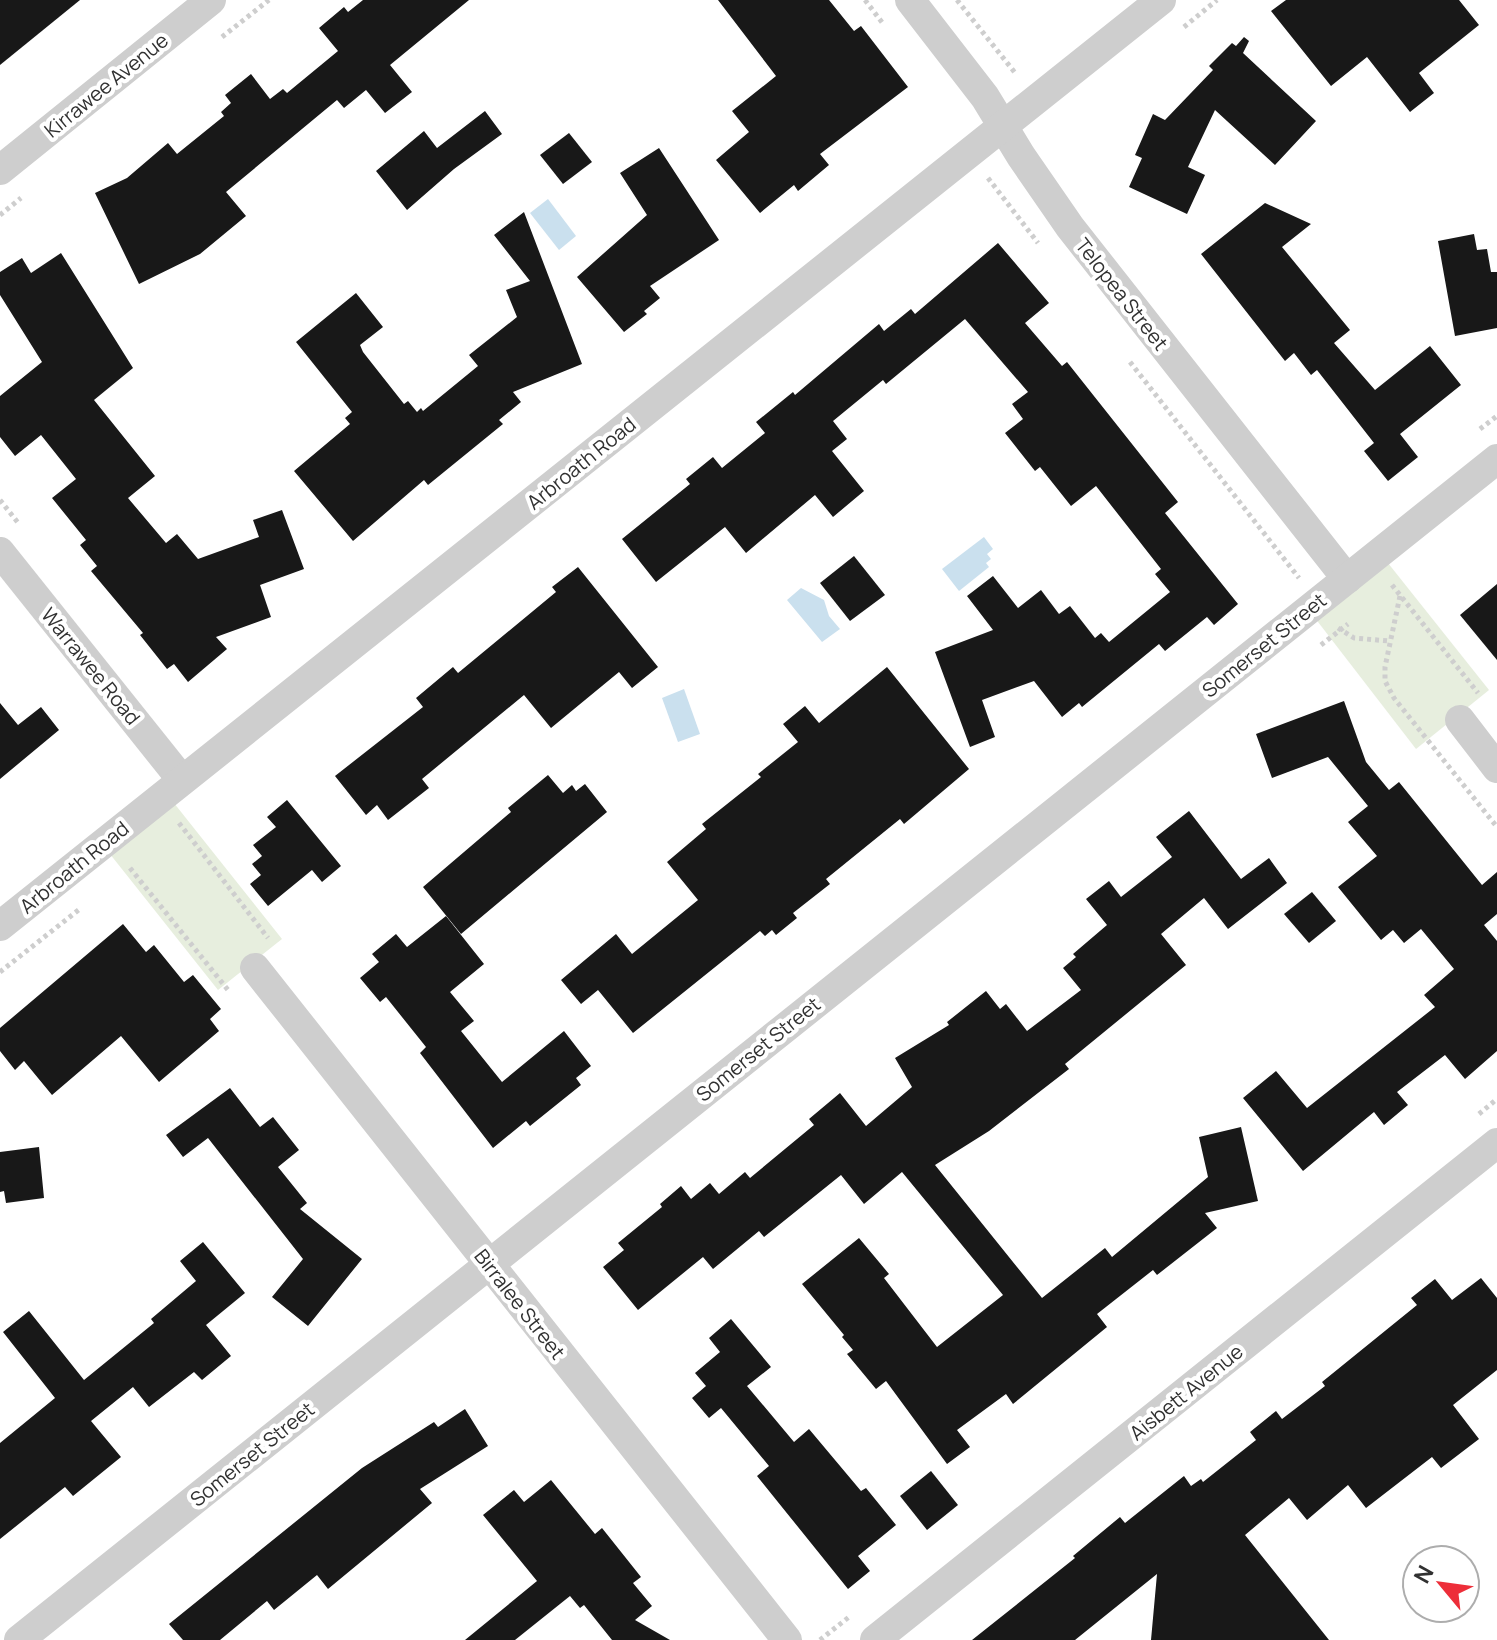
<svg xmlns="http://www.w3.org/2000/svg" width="1497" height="1640" font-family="Manrope,sans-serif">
<rect width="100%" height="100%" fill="#fff"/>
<g fill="#e7eede">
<polygon points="1380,553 1489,690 1416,749 1308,609"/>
<polygon points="166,793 282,939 218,990 102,844"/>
</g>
<g fill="#cae0ee">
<polygon points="548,199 576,236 559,250 530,213"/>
<polygon points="984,537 993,549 987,554 991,559 986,563 989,567 959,591 942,569"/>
<polygon points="801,588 824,600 829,616 840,629 822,642 787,600"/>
<polygon points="684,689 700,734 678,742 662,698"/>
</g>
<g fill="#181818">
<polygon points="0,0 80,0 0,65"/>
<polygon points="363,0 469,0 390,65 412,92 385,113 366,90 344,108 337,100 226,192 246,216 200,254 139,284 95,193 127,178 168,143 177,154 224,116 221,112 231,103 225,95 251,74 270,99 283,89 287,93 338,51 319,28 344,7 348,12"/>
<polygon points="718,0 829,0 854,31 861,26 908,87 820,154 829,165 798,191 794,185 760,213 716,160 749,132 732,111 776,76"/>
<polygon points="1286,0 1459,0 1479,25 1419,73 1434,93 1410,112 1367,57 1331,86 1271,11"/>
<polygon points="1244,37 1249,41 1243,53 1316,121 1275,165 1215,110 1188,167 1205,175 1187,214 1129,187 1142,158 1135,155 1153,114 1165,120 1213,70 1209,66 1232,43 1236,46"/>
<polygon points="485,111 502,134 454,169 407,210 376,171 424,131 437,148"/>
<polygon points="569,133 592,162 563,184 540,155"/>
<polygon points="659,148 719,240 650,286 660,298 644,311 647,314 624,332 577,277 647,215 620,173"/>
<polygon points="1265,203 1311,224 1282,247 1350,330 1334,343 1375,390 1430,346 1461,385 1400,434 1418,457 1388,481 1364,451 1374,443 1317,370 1311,375 1294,353 1285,361 1201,254"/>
<polygon points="524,212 582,364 513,392 521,402 499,420 503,424 428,485 424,480 353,541 294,471 350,424 345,418 352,412 296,342 356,293 383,327 360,345 363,352 404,404 408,401 417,412 421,408 423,411 478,366 469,355 517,317 506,290 530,281 494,235"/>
<polygon points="1474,234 1477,250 1487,249 1491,272 1497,272 1497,328 1455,336 1438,241"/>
<polygon points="998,243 1049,303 1025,323 1062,366 1067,362 1178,502 1165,513 1238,604 1214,625 1207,617 1165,651 1159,644 1082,707 1079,703 1062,717 1034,681 982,700 995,737 970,747 935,652 993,630 967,596 993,576 1018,608 1041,590 1059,614 1070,606 1095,638 1101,633 1109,642 1170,592 1155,574 1161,569 1096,486 1071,506 1040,467 1035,471 1005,433 1023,419 1012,404 1028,392 965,319 886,384 883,380 833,421 847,439 832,451 864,491 833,517 815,495 746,553 725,527 656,582 622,539 690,484 686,479 713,457 722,468 765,433 756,422 793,392 795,395 879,324 884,331 911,309 915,314"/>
<polygon points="61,253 133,368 94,400 155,476 128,498 166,543 177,534 198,559 259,537 253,520 282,510 304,569 260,585 271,617 216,637 227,649 188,682 174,664 167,669 140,635 143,633 91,571 97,566 80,545 86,540 52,498 76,479 41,435 15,456 0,437 0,396 42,362 0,295 0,272 22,258 31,273"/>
<polygon points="854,556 885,595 850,621 820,583"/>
<polygon points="578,567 658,667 632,688 619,672 551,728 524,695 422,779 429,788 388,820 377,805 366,815 335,776 423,707 416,698 453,667 458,673 556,592 552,587"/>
<polygon points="1497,584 1497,660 1460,615"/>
<polygon points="887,667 969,769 904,824 900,819 826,879 830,884 793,913 797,918 776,935 772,930 765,936 760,931 633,1033 598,990 581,1004 561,980 616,934 632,954 698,900 667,862 706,829 702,824 761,777 758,774 798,742 783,724 805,706 819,723"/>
<polygon points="1344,701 1366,762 1389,790 1399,782 1482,885 1497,872 1497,914 1484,925 1497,941 1497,1051 1465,1079 1445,1055 1397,1092 1408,1105 1384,1125 1374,1112 1303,1171 1243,1098 1276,1071 1307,1108 1435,1007 1424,995 1454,969 1421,929 1404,943 1393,930 1381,940 1338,887 1377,856 1348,822 1368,806 1328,757 1272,778 1256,734"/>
<polygon points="0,703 18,725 41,707 59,730 0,779"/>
<polygon points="548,775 563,793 572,785 576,791 585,784 607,812 461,934 423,887 511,812 508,808"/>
<polygon points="287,800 341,866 322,882 312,870 268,906 250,884 261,875 252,864 262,856 253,845 276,827 267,817"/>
<polygon points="1189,811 1241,879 1269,858 1287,883 1228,929 1204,898 1161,934 1186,965 1065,1064 1069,1069 989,1131 935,1165 1042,1298 1105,1248 1112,1257 1208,1177 1199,1137 1241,1127 1258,1201 1205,1213 1217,1228 1157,1275 1153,1270 1097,1314 1107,1327 1013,1404 1006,1394 957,1430 970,1447 947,1464 886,1381 876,1389 847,1354 853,1350 842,1337 844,1335 802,1284 859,1238 889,1274 884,1278 937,1347 1003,1295 902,1172 864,1204 841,1175 764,1237 759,1231 713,1269 703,1257 638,1310 603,1267 624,1250 618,1243 662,1207 660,1204 681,1186 691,1199 710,1183 719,1194 745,1172 750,1178 814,1125 809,1119 840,1093 866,1126 912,1087 895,1058 949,1025 947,1022 986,991 1000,1009 1006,1004 1027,1031 1081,990 1063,968 1076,957 1073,954 1107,925 1086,899 1109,881 1121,897 1172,857 1156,837"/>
<polygon points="1312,892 1336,921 1309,943 1284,914"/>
<polygon points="446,916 484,964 450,992 474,1021 461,1031 502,1082 564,1031 591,1066 576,1078 581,1085 530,1126 526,1121 493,1148 420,1053 426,1047 386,997 380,1002 360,978 379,962 372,954 396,934 407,947"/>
<polygon points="123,924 146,952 154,945 184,982 193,975 221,1009 210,1019 219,1031 159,1082 121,1036 52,1095 24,1061 15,1070 0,1051 0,1028"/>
<polygon points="230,1088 260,1127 273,1117 299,1150 278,1167 307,1203 300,1209 362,1259 308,1326 272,1297 303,1259 208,1138 183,1157 166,1135"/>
<polygon points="39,1147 44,1198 6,1203 4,1191 0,1192 0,1152"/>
<polygon points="203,1242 245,1293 206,1325 231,1356 202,1380 194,1372 149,1407 133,1387 91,1421 121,1457 73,1496 65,1487 0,1539 0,1443 55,1398 3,1332 29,1311 84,1380 154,1323 151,1319 196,1281 180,1261"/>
<polygon points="1481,1278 1497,1298 1497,1370 1453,1405 1479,1439 1441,1468 1432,1457 1366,1508 1348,1485 1307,1520 1289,1498 1245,1535 1329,1640 1151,1640 1157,1574 1075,1640 972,1640 1075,1558 1073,1556 1120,1517 1125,1523 1184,1476 1191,1486 1201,1479 1203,1482 1256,1440 1250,1432 1276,1411 1282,1419 1325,1386 1322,1382 1417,1305 1411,1298 1435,1279 1452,1300"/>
<polygon points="731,1319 771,1367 747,1386 794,1442 809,1429 861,1491 866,1488 896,1525 858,1556 870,1571 848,1589 757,1476 769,1466 721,1408 709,1418 692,1398 706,1386 695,1373 720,1352 709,1338"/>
<polygon points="465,1409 488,1446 420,1489 432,1503 328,1589 317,1575 274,1610 267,1601 220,1640 183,1640 169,1624 362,1468 434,1422 438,1427"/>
<polygon points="931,1471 958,1505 927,1530 900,1496"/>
<polygon points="551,1480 595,1534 602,1528 641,1577 633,1583 652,1606 635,1620 670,1640 612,1640 584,1605 580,1608 570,1596 515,1640 465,1640 537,1581 483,1515 514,1490 524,1502"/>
</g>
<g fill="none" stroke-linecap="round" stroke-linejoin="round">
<g stroke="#cecece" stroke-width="5" stroke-dasharray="4 4" stroke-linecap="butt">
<polyline points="865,0 884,25"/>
<polyline points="957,0 1016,74"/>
<polyline points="1184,27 1217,0"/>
<polyline points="222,37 269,0"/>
<polyline points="988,178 1038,243"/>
<polyline points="0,215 21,198"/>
<polyline points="1130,362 1299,578"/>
<polyline points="1480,429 1497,416"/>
<polyline points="0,500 19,524"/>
<polyline points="1392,585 1478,693"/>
<polyline points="1400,596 1385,667 1385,681 1394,698 1497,827"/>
<polyline points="1338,628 1354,638 1389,641"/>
<polyline points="1321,645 1348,624"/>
<polyline points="179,823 268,938"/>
<polyline points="130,868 228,990"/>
<polyline points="0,972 81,908"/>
<polyline points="1479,1114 1497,1099"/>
<polyline points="820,1640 849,1617"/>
</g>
<g stroke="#cecece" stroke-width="30">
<polyline points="910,0 985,97 1021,156 1070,227 1347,579"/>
<polyline points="0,170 211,0"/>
<polyline points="0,552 182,780"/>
<polyline points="1460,720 1497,768"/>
<polyline points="0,926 1161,0"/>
<polyline points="255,968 787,1640"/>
<polyline points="19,1640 1497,459"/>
<polyline points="875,1640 1497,1143"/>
</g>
</g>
<g text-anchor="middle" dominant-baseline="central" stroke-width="8" stroke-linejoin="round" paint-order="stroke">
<g font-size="20" fill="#313131" stroke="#fff">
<text transform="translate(106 85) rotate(-39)">Kirrawee Avenue</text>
<text transform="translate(1122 294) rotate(52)">Telopea Street</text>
<text transform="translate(581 463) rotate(-39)">Arbroath Road</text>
<text transform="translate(1264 645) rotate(-39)">Somerset Street</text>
<text transform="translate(91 666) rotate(51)">Warrawee Road</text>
<text transform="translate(74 867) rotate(-39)">Arbroath Road</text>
<text transform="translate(758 1049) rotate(-39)">Somerset Street</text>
<text transform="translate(520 1304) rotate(52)">Birralee Street</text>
<text transform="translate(1186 1392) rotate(-39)">Aisbett Avenue</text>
<text transform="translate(252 1454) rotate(-39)">Somerset Street</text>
</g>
</g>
<g transform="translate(1441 1584) rotate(299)"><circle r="38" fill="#ffffff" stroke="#adadad" stroke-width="2"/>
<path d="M0-6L14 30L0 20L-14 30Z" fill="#ed2e39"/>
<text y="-12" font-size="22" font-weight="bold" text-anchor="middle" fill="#313131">N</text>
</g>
</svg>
